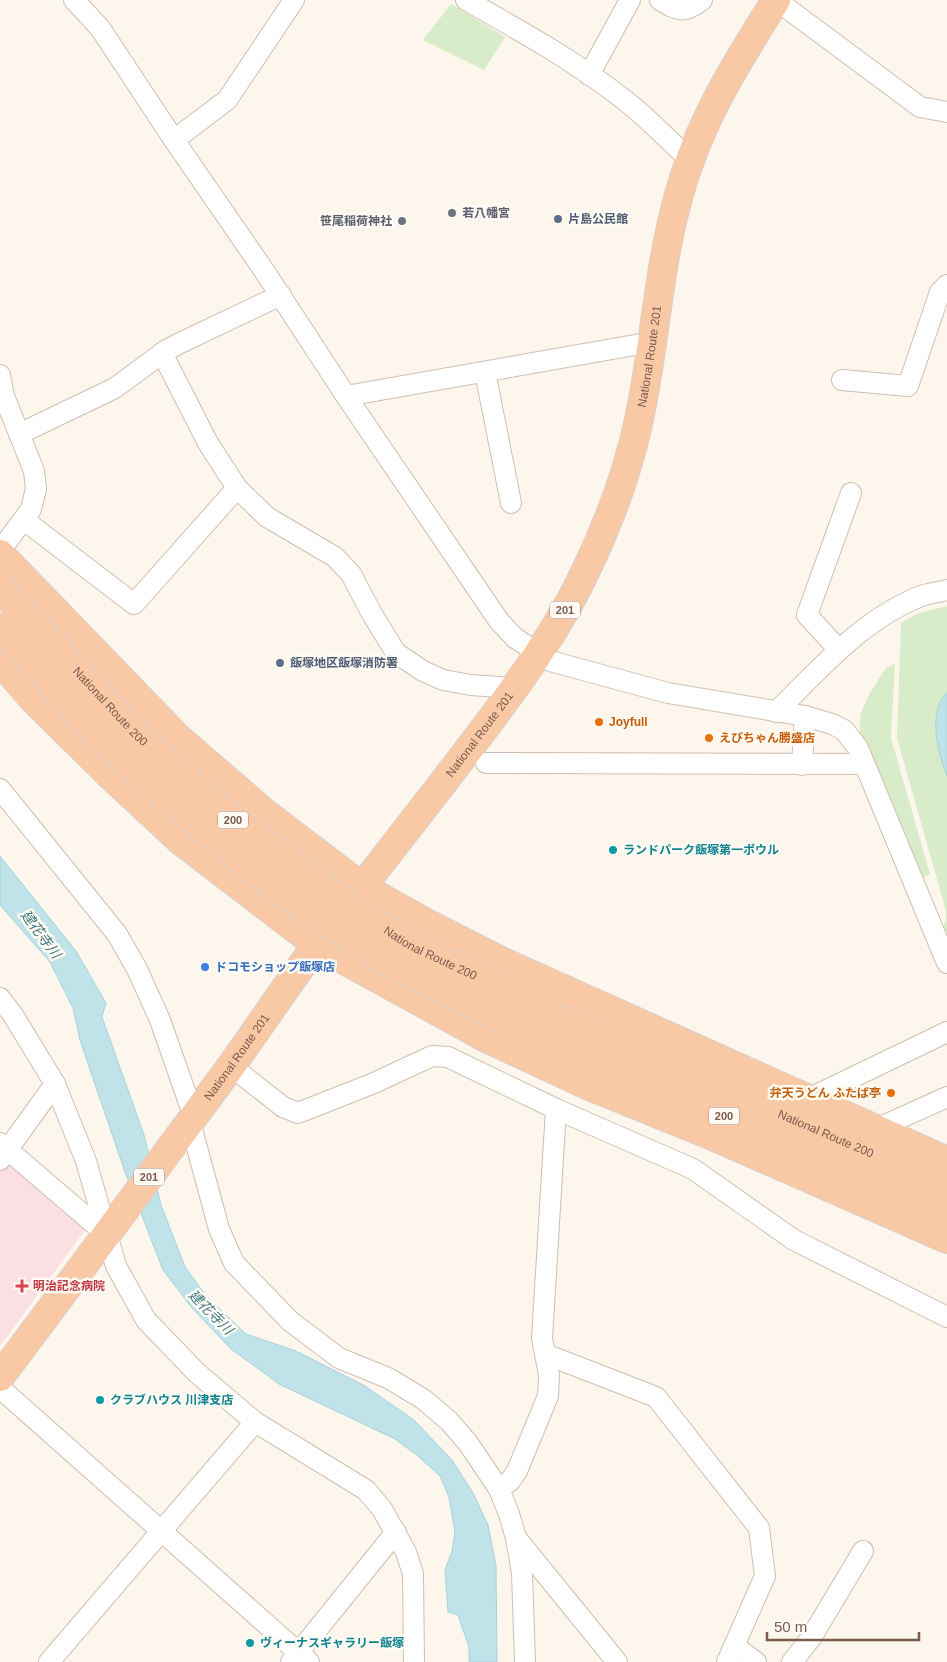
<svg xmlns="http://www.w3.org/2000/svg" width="947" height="1662" font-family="Helvetica,'Noto Sans JP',sans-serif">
<rect width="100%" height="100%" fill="#fdf6ec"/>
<polygon fill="#fbdfe3" points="9,1157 88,1226 0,1346 0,1168"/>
<g fill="#d8ecc9">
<polygon points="451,4 505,37 484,70 423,40"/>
<polygon points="947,606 947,937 943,927 946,920 946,911 897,738 901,623 919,613"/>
<polygon points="895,663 891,738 930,874 923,878 860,733 860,715 869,695 885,669"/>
</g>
<g fill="#bfe3e8" stroke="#a5d3da">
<path d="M947 692V776C938 752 927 714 947 692Z"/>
<polygon points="0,856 76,951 106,1003 102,1017 144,1135 161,1205 185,1267 207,1297 246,1334 296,1351 365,1386 414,1420 452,1460 473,1493 488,1525 496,1566 497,1662 469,1662 469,1647 458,1615 448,1612 445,1570 452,1551 455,1532 449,1497 440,1476 418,1456 395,1439 279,1384 231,1349 192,1308 163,1270 125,1172 80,1040 73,1008 50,962 0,905"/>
</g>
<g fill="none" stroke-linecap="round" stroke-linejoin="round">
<defs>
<g id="minor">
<polyline points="74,0 100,28 174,140 265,272 346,396 499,621 515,638 550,661 668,693 805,716 832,724 844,730 858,748 947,963"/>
<path d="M466 0C519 30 573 60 622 98 646 116 667 139 690 160"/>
<path d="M660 0C678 11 684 14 702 0"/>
<polyline points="776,0 920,107 947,112"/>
<polyline points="589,75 630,0"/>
<polyline points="174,140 227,100 294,0"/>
<polyline points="162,353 208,443 237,488"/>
<polyline points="485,372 511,503"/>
<polyline points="0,375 4,396 34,471 36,489 31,509 0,551"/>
<polyline points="842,380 908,386 940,292 947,285"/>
<polyline points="346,396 652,342"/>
<polyline points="19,434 115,388 165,351 178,344 281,295"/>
<polyline points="24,520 134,604 237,488 267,517 335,557 351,574 372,614 396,653 423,671 443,680 471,685 515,688"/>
<polyline points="839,650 807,615 851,493"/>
<path d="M776 712C820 669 864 617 924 595 931 593 940 592 947 590"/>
<polyline points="486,763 864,764"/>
<polyline points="802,765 805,716"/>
<polyline points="0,789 117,934 137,969 160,1020 194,1117"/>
<polyline points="0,998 13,1015 55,1084 86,1161 116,1266 146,1320 197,1373 255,1422 366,1490 382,1509 406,1552 413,1574 414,1662"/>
<polyline points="231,1066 283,1107 298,1113 374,1083 432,1056 448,1057 556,1109 693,1169 794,1240 947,1317"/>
<polyline points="808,1099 947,1032"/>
<polyline points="190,1122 219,1229 234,1263 290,1321 339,1358 388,1378 423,1399 449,1421 468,1443 499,1489 509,1514 516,1538 522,1573 525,1662"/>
<polyline points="876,1129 947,1097"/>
<polyline points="0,1143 107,1235"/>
<polyline points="0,1160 55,1084"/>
<polyline points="545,1354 656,1397 759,1528 765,1576 727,1662"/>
<polyline points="0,1388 309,1662"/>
<polyline points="499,1489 510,1481 517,1471 548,1396 549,1375 542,1338 556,1109"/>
<polyline points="517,1539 617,1662"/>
<polyline points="734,1646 756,1662"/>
<polyline points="49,1662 255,1422"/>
<polyline points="291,1662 396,1532"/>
<polyline points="792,1662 811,1638 863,1551"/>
</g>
<g id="trunk">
<polyline points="0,554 177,737 265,813 362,887 430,925 503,962 947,1161"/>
<polyline points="0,661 35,701 112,777 181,841 317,945 488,1039 587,1085 708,1134 947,1239"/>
<path id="s1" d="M511 993 557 1018 947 1186"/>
<polyline points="501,1017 947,1215"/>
<path id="s2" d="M0 1377C76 1276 151 1175 226 1073 258 1029 287 984 320 941 372 873 426 806 478 737 518 684 559 629 587 568 609 522 627 474 638 424 654 353 657 280 675 210 694 130 733 68 776 0"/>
</g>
</defs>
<use href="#minor" stroke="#d1beb0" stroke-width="22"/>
<use href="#trunk" stroke="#dad1cd" stroke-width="30"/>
<use href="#minor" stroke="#fff" stroke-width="20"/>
<use href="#trunk" stroke="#f9c8a4" stroke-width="28"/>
<defs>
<g id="trunk-bridge">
<path id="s3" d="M0 588 137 736 235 822 325 890 409 945 511 993"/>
<polyline points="0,626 103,741 175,805 244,862 317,916 392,965 501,1017"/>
</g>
</defs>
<use href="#trunk-bridge" stroke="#dad1cd" stroke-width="30" stroke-linecap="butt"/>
<use href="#trunk-bridge" stroke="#f9c8a4" stroke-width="28"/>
</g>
<g fill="#6b7280" stroke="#fffaf3" stroke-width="2">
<circle cx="452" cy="213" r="5"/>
<circle cx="402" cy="221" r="5"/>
</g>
<g fill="#5c6f8a" stroke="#fffaf3" stroke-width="2">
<circle cx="558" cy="219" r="5"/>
<circle cx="280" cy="663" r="5"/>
</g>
<g fill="#e8710a" stroke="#fffaf3" stroke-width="2">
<circle cx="599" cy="722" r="5"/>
<circle cx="709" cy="738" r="5"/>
<circle cx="891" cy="1093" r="5"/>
</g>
<g fill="#0f9aa8" stroke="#fffaf3" stroke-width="2">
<circle cx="613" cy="850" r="5"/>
<circle cx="100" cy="1400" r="5"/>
<circle cx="250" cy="1643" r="5"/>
</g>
<circle fill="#3f7fe0" stroke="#fffaf3" stroke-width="2" cx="205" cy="967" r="5"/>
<path fill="#e0444e" stroke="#fffaf3" stroke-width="2" d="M19.5 1278.5h5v5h5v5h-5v5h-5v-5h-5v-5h5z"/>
<g text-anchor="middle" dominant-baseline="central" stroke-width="5" stroke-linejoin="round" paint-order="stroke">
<g fill="#fffaf3" stroke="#a28b7f" stroke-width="1">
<rect x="550" y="601.5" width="30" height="17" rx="4"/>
<rect x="218" y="811.5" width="30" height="17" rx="4"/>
<rect x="709" y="1107.5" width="30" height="17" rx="4"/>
<rect x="134" y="1168.5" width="30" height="17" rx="4"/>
</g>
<g font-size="11" font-weight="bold" fill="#7a5c4d">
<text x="565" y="610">201</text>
<text x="233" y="820">200</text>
<text x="724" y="1116">200</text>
<text x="149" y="1177">201</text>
</g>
<g font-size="12" font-weight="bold" fill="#5b616d" stroke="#fffaf3" text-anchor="start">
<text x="462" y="213">若八幡宮</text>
<text x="392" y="221" text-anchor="end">笹尾稲荷神社</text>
</g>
<g font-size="12" font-weight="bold" fill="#4e5e75" stroke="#fffaf3" text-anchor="start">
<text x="568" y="219">片島公民館</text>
<text x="290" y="663">飯塚地区飯塚消防署</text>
</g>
<g font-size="12" fill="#7a5c4d" stroke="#fffaf3">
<text stroke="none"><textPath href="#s2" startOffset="1222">National Route 201</textPath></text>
<text stroke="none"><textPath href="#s3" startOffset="162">National Route 200</textPath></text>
<text stroke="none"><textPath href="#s2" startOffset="802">National Route 201</textPath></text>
<text stroke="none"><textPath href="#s3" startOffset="568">National Route 200</textPath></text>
<text stroke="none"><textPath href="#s2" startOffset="398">National Route 201</textPath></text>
<text stroke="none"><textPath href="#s1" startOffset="345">National Route 200</textPath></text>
</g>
<g font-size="12" font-weight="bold" fill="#c56008" stroke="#fffaf3" text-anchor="start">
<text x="609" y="722">Joyfull</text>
<text x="719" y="738">えびちゃん勝盛店</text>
<text x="881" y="1093" text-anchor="end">弁天うどん ふたば亭</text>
</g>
<g font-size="12" font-weight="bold" fill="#0d838f" stroke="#fffaf3" text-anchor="start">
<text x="623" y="850">ランドパーク飯塚第一ボウル</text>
<text x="110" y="1400">クラブハウス 川津支店</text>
<text x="260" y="1643">ヴィーナスギャラリー飯塚</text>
</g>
<g font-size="12" font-weight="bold" fill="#366cbe" stroke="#fffaf3" text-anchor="start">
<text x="215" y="967">ドコモショップ飯塚店</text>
</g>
<g font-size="12" font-weight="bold" fill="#be3a42" stroke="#fffaf3" text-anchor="start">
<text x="33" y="1286">明治記念病院</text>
</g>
<g font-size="14" font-style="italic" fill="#437c86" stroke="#fffaf3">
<text transform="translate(41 934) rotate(53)">建花寺川</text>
<text transform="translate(211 1312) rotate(45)">建花寺川</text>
</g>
</g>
<path d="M767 1632v8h152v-8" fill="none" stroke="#7a5c4d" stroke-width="2.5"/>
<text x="774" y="1632" font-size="15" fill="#7a5c4d" stroke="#fffaf3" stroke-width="4" paint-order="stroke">50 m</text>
</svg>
